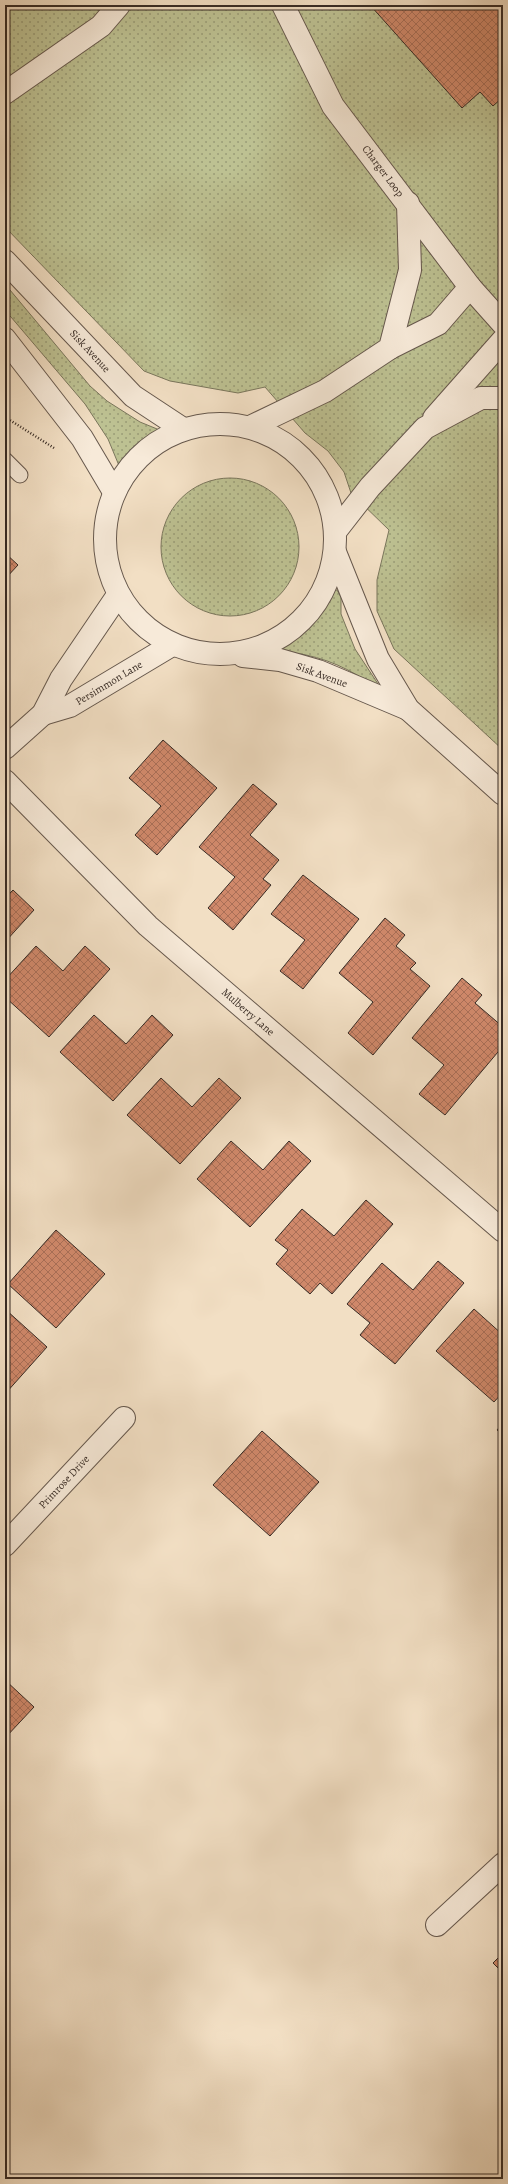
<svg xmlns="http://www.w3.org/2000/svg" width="508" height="2184" font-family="Alegreya,serif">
<defs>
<pattern id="grass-dots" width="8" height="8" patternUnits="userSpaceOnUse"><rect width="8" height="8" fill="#bdc192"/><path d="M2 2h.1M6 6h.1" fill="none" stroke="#9a9d77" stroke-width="1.8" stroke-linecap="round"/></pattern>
<pattern id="building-cross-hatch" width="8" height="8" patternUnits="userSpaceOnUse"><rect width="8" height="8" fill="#cf886a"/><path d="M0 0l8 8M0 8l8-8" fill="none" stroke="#a96f57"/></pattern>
</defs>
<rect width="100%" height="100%" fill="#f2dfc4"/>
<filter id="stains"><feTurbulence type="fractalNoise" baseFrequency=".005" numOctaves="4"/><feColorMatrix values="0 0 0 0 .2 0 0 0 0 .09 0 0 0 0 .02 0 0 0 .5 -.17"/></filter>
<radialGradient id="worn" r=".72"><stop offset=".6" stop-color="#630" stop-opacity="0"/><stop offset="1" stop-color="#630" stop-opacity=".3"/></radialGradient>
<g fill="url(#grass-dots)" stroke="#7a765c">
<polygon points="5,5 503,5 503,750 394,649 377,611 377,580 389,530 351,493 344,472 328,451 305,433 265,387 238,393 170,381 144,371 5,227"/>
<polygon points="5,284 90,386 107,401 140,422 162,431 138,450 120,468 108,439 85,404 5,310"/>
<circle cx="230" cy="547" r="69"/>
<path d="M330 590H337L341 597V614L355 649 384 693C360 675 335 661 306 655 293 652 279 653 265 652L302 630 319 612Z"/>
</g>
<g fill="url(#building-cross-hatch)" stroke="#372b25">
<polygon points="370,5 503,5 503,97 493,106 480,92 462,108"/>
<polygon points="5,553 18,565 5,579"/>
<polygon points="163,740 217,788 157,855 135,835 161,806 129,778"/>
<polygon points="253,784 277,804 250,835 279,860 263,879 271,885 233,930 208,908 235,877 199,847"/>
<polygon points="303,875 359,919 303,989 280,971 305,940 271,914"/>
<polygon points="13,890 34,910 5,942 5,898"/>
<polygon points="385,918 405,935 396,946 416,963 410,969 430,986 373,1055 348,1033 373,1002 339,973"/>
<polygon points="36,946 63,971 85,946 110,969 49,1037 5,997 5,980"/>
<polygon points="462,978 482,995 475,1003 503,1027 503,1046 445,1115 419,1094 444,1065 412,1038"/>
<polygon points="94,1015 126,1044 152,1015 173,1035 113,1101 60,1052"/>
<polygon points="161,1078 192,1107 219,1078 241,1098 180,1164 127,1115"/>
<polygon points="231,1141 263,1170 289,1141 311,1161 250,1227 197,1179"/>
<polygon points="366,1200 393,1224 332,1294 320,1283 310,1294 276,1264 288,1250 275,1240 302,1209 334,1236"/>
<polygon points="56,1230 105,1274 56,1328 8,1284"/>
<polygon points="438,1261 464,1283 395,1364 360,1335 370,1323 347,1304 382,1263 413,1290"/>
<polygon points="5,1309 47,1347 5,1394"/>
<polygon points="474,1309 503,1335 503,1392 494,1402 436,1351"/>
<polygon points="503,1423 503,1435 497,1430"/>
<polygon points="262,1431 319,1482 270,1536 213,1485"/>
<polygon points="5,1680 34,1707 5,1738"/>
<polygon points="503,1953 503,1973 493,1963"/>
</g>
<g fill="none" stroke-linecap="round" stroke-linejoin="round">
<defs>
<polyline id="service" points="5,460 20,475"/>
<g id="minor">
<polyline points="283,5 333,106 470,287 503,324"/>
<polyline points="5,93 101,26 119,5"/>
<polyline points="390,348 438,324 470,287"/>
<polyline points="434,418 503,340"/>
<polyline points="250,427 325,391 390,348 410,270 408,203"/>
<polyline points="335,532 370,487 425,428 481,398 503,398"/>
<polyline points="43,714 70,706 172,645"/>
<polyline points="5,748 43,714 61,679 118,595"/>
<polyline points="5,781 148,926 503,1231"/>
<polyline points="5,1545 124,1418"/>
<polyline points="437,1925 503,1864"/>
</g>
<g id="tertiary">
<polyline points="5,261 133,396 183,429"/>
<polyline points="5,339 82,438 114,492"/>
<circle cx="220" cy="539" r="115"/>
<polyline points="335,552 378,659 408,709 503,794"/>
<polyline points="243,656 280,660 318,671 408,709"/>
</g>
</defs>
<use href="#service" stroke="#66584d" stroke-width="17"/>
<use href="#minor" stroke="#66584d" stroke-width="24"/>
<use href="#tertiary" stroke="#66584d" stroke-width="24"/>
<polyline stroke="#372b25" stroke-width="2.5" stroke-dasharray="1 2" stroke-linecap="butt" points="5,417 54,448"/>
<use href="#service" stroke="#f7ead9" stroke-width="15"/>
<use href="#minor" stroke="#f7ead9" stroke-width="22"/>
<use href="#tertiary" stroke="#f7ead9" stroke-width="22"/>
</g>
<g text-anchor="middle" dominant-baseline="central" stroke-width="3" stroke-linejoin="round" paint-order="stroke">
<g font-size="11" fill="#372b25" stroke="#f7ead9">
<text transform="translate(383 171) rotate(53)">Charger Loop</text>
<text transform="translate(90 351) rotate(47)">Sisk Avenue</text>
<text transform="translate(322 675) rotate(20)">Sisk Avenue</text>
<text transform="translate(109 683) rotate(-31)">Persimmon Lane</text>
<text transform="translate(248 1012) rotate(41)">Mulberry Lane</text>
<text transform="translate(64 1482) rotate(-47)">Primrose Drive</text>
</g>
</g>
<rect width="508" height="2184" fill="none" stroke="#f2dfc4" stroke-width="20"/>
<rect x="6" y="6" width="496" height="2172" fill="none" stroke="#372b25" stroke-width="2"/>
<rect x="10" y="10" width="488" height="2164" fill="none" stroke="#372b25"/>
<rect width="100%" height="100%" filter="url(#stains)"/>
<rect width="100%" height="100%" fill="url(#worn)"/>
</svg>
